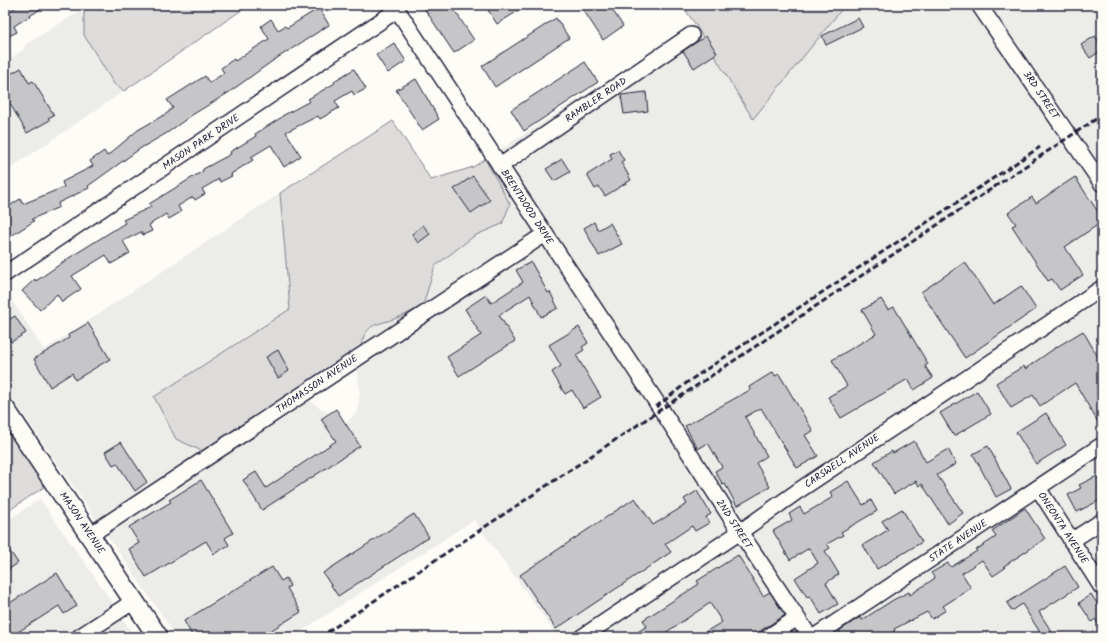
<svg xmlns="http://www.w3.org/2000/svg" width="1107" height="642" font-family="Kalam,sans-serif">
<rect width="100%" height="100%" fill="#fdfcf7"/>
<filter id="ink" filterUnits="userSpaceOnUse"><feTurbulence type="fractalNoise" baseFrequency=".025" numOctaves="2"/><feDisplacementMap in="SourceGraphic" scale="8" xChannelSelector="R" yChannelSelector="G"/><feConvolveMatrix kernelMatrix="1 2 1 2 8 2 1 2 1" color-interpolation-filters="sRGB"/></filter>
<g filter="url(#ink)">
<g fill="#ecece9">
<polygon points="845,5 971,5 1102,196 1102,280 794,486 742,523 509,167 701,36 693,27 502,157 498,151 695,24 753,119"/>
<polygon points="987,5 1102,5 1102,172"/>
<polygon points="84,9 84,35 114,84 124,91 5,172 5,62 23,50 26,44"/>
<polygon points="487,158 536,232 360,349 363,335 377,323 398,318 423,305 435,266 474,236 502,224 510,204 485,159"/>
<polygon points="280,193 290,309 155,396 204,452 98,522 5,388 5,290 44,350"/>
<polygon points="543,242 630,374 648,405 650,405 731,531 571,637 558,637 474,520 292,637 177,637 105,532 306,399 346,423 357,412 360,392 357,365"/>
<polygon points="1102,295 1102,438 813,630 748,534 802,495"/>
<polygon points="1102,452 1102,514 1073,532 1046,489"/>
<polygon points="1035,497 1062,540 1102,600 1102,637 825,637"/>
<polygon points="40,499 115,606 68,637 5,637 5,522"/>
<polygon points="1102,528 1102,576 1080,542"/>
<polygon points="737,541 788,616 757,637 593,637"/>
<polygon points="121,616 135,637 90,637"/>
</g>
<g fill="#dddcdb" stroke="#807f8b">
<polygon points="90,5 249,5 124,91 114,84 84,35 84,9"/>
<polygon points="682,5 845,5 753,119 695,24"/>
<path d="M393 121 431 180 473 167 485 159 510 204 502 224 474 236 435 266 423 305C414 310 406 315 397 318 375 326 366 322 360 349L204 452 176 439 154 397 290 309 280 193Z"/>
<polygon points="5,409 53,481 5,513"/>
</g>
<g fill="#c6c6c8" stroke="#22223b">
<polygon points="20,5 47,5 14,26 17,32 5,38 5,10 6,13"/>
<polygon points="422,5 451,5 474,40 454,53"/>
<polygon points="485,5 514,5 518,11 497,24"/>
<polygon points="580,5 609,5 623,26 603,40"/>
<polygon points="319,8 329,25 271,62 228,93 192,115 167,133 141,148 88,186 89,188 58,203 59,207 32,219 34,221 5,240 5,209 20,199 23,204 64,187 62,182 93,166 90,161 104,151 107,156 138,130 169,112 169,111 173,108 167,100 205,76 209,83 224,73 221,68 234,59 235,61 269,39 261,26 271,19 278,30 285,26 287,28"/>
<polygon points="556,18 569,38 495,87 482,66"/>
<polygon points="858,18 863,27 826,45 822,36"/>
<polygon points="706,36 717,53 694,68 683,51"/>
<polygon points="1095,36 1102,47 1102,50 1090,58 1081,45"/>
<polygon points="394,43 406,61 388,73 376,55"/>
<polygon points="585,62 598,82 524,131 511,110"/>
<polygon points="21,68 29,83 33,81 54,115 48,118 50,120 27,133 5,95 5,77"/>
<polygon points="354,69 366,89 354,95 352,91 335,101 339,108 320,119 318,116 286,132 301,156 284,167 271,145 251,157 253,160 231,174 232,176 220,182 219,179 202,189 205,194 195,200 193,197 178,206 181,212 169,219 166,214 149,225 152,231 143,235 141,232 123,241 130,253 111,264 106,255 72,276 81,289 62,302 57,294 40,310 22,291 35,279 36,281 69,258 125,223 123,220 151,207 149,204 203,171 203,169 231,154 230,152 256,136 255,134 282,117 282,116 310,101 308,99 335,83 334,81"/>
<polygon points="416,79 439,119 422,130 396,90"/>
<polygon points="646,92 648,111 624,114 621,95"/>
<polygon points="618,150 624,160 621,162 631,180 605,196 599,187 595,189 587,175 612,159 610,154"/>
<polygon points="562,159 570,172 554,181 546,169"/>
<polygon points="473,176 490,200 471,213 454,189"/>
<polygon points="1075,177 1102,218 1102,222 1065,247 1083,275 1060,290 1052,279 1048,281 1012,226 1016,224 1008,213 1032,197 1036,203"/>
<polygon points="594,222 598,230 610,223 622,244 599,256 584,228"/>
<polygon points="423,225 430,234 418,243 412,234"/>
<polygon points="531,262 548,293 550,292 558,308 541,317 530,295 499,315 515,341 459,376 447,357 481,335 465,309 486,295 491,303 523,282 516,270"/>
<polygon points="965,262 993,305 1021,286 1036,309 965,358 921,292"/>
<polygon points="881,299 888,310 894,307 928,364 925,366 933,378 914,390 908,379 841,418 828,397 847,386 832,360 876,334 862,310"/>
<polygon points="15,316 26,333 11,342 5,333 5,322"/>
<polygon points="88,323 110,359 75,380 72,373 50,387 34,359 69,338 68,335"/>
<polygon points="579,327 588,343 582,347 584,350 576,355 601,397 583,408 572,390 565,394 552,372 561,366 549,345"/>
<polygon points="1083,331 1102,364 1102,429 1075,383 1040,406 1033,395 1011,408 996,383 1024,366 1025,369 1055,348"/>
<polygon points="278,350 289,371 278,378 266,357"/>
<polygon points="773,372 775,376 779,374 813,431 805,435 818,456 797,468 761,408 745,417 767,456 756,463 770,487 737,506 725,484 723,485 715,471 722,467 708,443 698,449 685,426 750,390 749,387"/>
<polygon points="977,391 991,414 954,436 940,413"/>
<polygon points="336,409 360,446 262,510 243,480 256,472 266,488 336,441 321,419"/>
<polygon points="1046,413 1066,445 1036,464 1016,432"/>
<polygon points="914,441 926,462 948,449 956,464 937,475 963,513 948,524 922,484 919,486 916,481 894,494 874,462 892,451 893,453"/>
<polygon points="121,442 147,482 135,491 117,463 113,465 105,452"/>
<polygon points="988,446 1011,489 996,497 973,454"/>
<polygon points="1097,476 1102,486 1098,488 1102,496 1102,499 1077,512 1068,495 1081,488 1079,485"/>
<polygon points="201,480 233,533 225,538 229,545 214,554 206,541 146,577 129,549 139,543 129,527 171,502 169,500"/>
<polygon points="848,481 863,505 871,500 877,511 841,532 843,535 827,544 830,548 825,551 839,574 826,583 838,604 821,614 810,596 807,597 795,578 818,563 809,548 790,560 773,531 792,520 789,514 800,507 804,514 833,497 830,492"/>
<polygon points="697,491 711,514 706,517 709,523 695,531 692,526 665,544 671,552 556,629 520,575 635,498 653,525 687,504 684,499"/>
<polygon points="1025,508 1045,539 1004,566 1005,568 993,576 982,560 962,573 971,588 943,606 946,610 932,619 927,612 894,629 895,631 885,637 842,637 839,631 860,617 862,620 893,600 909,592 910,595 935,578 931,573 948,563 951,567 977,551 976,550 996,537 992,531"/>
<polygon points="902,509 922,542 877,569 863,545 888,530 882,521"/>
<polygon points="414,514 429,537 338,596 323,573"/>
<polygon points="5,544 18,563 5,572"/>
<polygon points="738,555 763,596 770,592 785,615 751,637 697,637 722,622 710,603 659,637 630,637 647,626 643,620 699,584 697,581"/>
<polygon points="1065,566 1078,587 1039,612 1055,637 1043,637 1022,604 1012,611 1007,603"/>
<polygon points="272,567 281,581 286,578 290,586 287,588 301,612 260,637 193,637 184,621"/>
<polygon points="57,573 77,606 64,614 59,606 10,637 5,637 5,606"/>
<polygon points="1091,594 1102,611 1102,630 1095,619 1092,622 1079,603"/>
</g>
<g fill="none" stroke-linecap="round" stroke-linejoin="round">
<defs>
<g id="minor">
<polyline points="394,5 661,409 740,532 810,637"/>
<polyline points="979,5 1102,184"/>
<polyline points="500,166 691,35"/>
<polyline points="5,274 397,10"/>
<polyline points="1038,488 1102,588"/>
<polyline points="90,535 545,234"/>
<polyline points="1071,541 1102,521"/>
<polyline points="79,637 134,601"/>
<polyline points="582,637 740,532 798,491 1102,288"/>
<polyline points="768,637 797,618"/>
<polyline points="814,637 1102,445"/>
</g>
<polyline id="major" points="5,409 158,637"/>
</defs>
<use href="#minor" stroke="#22223b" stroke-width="18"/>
<use href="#major" stroke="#22223b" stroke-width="22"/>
<use href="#minor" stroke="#fdfcf7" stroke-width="15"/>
<use href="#major" stroke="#fdfcf7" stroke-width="19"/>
<g stroke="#22223b" stroke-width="3" stroke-dasharray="6 3" stroke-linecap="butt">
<polyline points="656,407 689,381 1040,147"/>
<polyline points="320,637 1102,115"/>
</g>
</g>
</g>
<g text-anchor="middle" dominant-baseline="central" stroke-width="3" stroke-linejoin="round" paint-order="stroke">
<g font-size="10" fill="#22223b" stroke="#fdfcf7">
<text transform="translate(1041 95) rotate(56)">3RD STREET</text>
<text transform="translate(596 100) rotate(-34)">RAMBLER ROAD</text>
<text transform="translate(201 142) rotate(-34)">MASON PARK DRIVE</text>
<text transform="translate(527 207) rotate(57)">BRENTWOOD DRIVE</text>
<text transform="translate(317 384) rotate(-34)">THOMASSON AVENUE</text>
<text transform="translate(842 461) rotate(-34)">CARSWELL AVENUE</text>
<text transform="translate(82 523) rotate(56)">MASON AVENUE</text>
<text transform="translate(734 524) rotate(57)">2ND STREET</text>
<text transform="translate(1063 528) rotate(57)">ONEONTA AVENUE</text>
<text transform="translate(958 541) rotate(-34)">STATE AVENUE</text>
</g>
</g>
<rect width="1107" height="642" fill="none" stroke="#fdfcf7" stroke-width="20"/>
<rect x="10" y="10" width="1087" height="622" fill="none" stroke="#22223b" stroke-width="1.5" filter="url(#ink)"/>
</svg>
